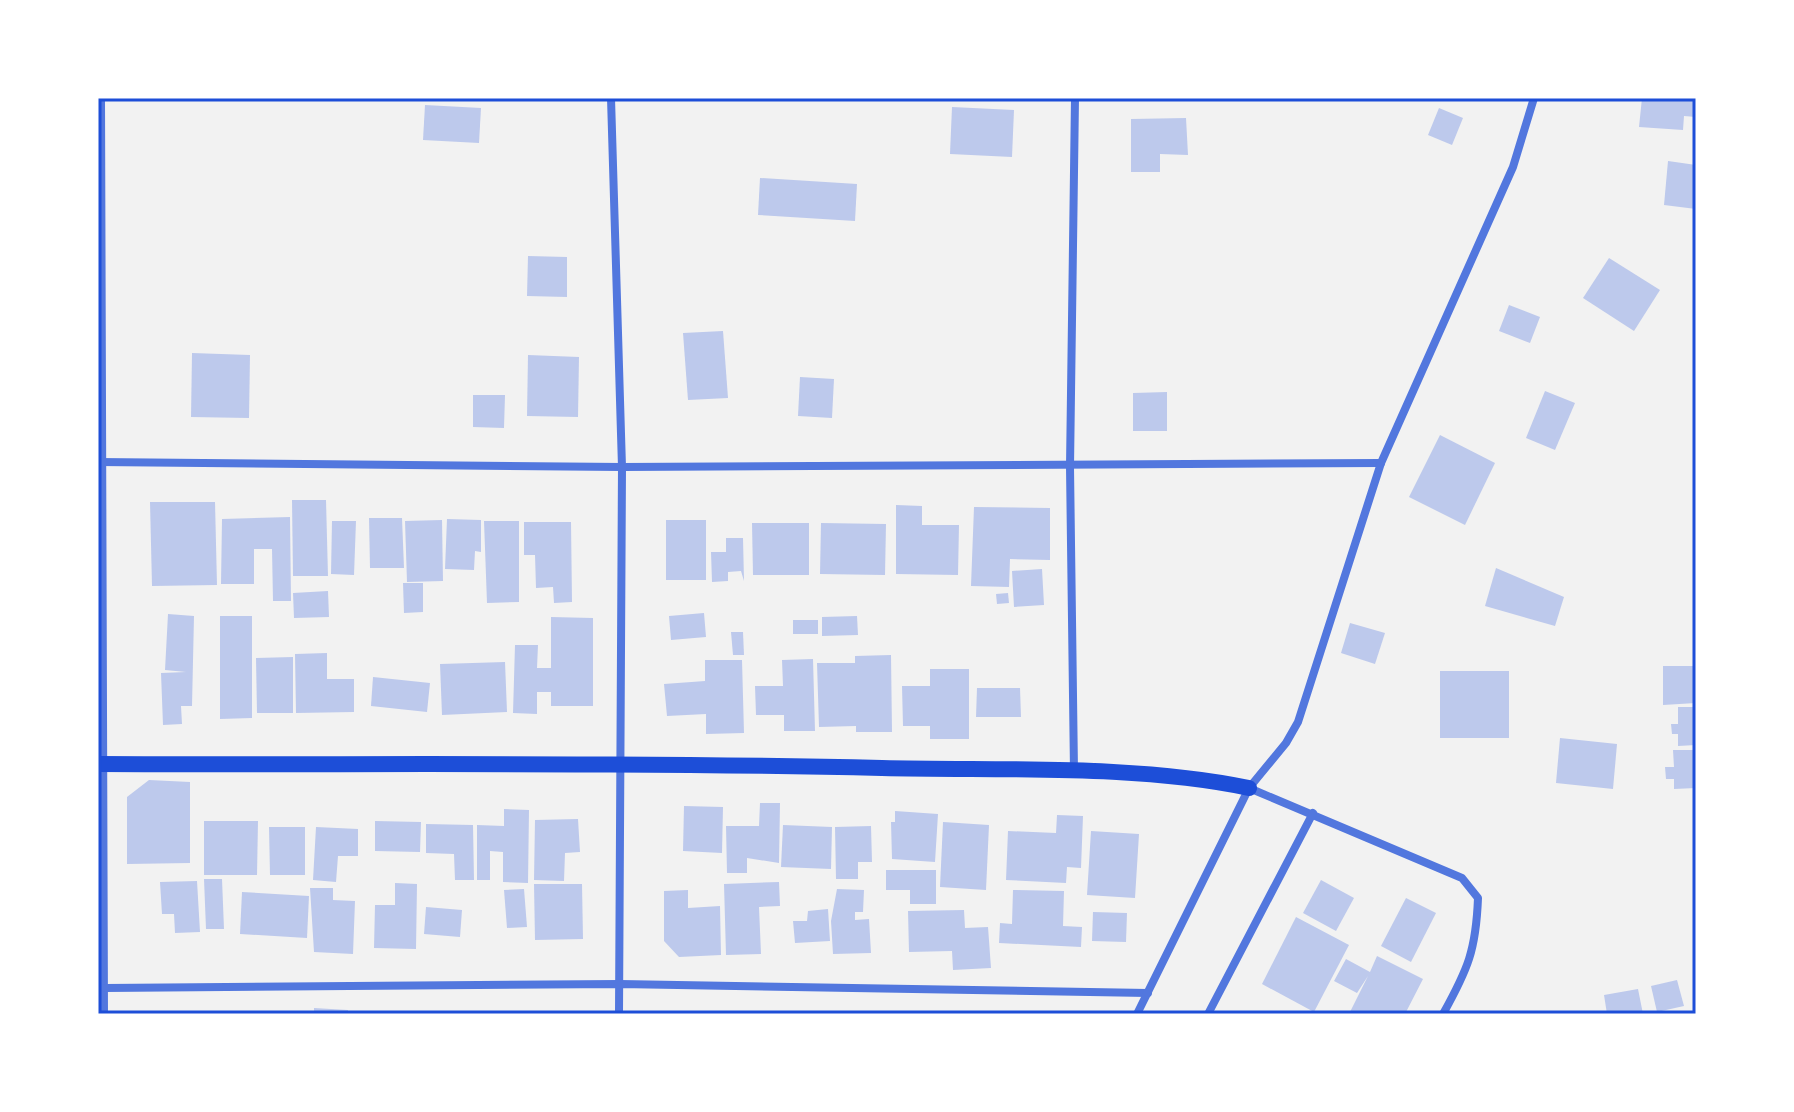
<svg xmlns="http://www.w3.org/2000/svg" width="1794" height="1112" font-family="Karla,sans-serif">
<rect width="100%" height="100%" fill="#f2f2f2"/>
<g fill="#bdc9ec">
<polygon points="1642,98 1696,98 1696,117 1684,116 1683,130 1639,127"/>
<polygon points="425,105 481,108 479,143 423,140"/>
<polygon points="952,107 1014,110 1012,157 950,154"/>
<polygon points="1439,108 1463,118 1452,145 1428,135"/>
<polygon points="1186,118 1188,155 1160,154 1160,172 1131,172 1131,119"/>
<polygon points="1668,161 1696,165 1696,209 1664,205"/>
<polygon points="760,178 857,184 855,221 758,215"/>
<polygon points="528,256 567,257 567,297 527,296"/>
<polygon points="1609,258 1660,290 1634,331 1583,298"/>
<polygon points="1509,305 1540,317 1530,343 1499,331"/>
<polygon points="723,331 728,398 688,400 683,333"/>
<polygon points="192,353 250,355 249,418 191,417"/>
<polygon points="528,355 579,357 578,417 527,416"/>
<polygon points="800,377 834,379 832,418 798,416"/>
<polygon points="1545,391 1575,403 1555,450 1526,438"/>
<polygon points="1167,392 1167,431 1133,431 1133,393"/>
<polygon points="473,395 505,395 504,428 473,427"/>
<polygon points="1440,435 1495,463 1465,525 1409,497"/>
<polygon points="292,500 326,500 328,576 293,576"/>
<polygon points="150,502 215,502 217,585 152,586"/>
<polygon points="896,505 922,506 922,525 959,525 958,575 896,574"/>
<polygon points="974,507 1050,508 1050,560 1010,559 1009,587 971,586"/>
<polygon points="290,517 291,601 273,601 272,549 254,549 254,584 221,584 222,519"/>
<polygon points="369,518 402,518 404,568 370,568"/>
<polygon points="447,519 481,520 481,552 475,551 474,570 445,569"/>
<polygon points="442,520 443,581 407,582 405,521"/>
<rect x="666" y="520" width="40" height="60"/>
<polygon points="332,521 356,521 354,575 331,574"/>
<polygon points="484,521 519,521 519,602 487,603"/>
<polygon points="524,522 571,522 572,602 554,603 553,587 536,588 535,555 524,555"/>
<polygon points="752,523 809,523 809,575 753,575"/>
<polygon points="821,523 886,524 885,575 820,574"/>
<polygon points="726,538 743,538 744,581 741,571 728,572 728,581 712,582 711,552 726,552"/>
<polygon points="1496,568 1564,597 1555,626 1485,606"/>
<polygon points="1042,569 1044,605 1014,607 1012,571"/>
<polygon points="403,583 423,583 423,612 404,613"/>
<polygon points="328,591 329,617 294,618 293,593"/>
<polygon points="1008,593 1009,603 997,604 996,594"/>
<polygon points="704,613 706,637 671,640 669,616"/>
<polygon points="168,614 194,616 192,706 181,706 182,724 163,725 161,673 186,672 165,670"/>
<polygon points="220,616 252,616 252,718 220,719"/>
<polygon points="857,616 858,635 822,636 822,617"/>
<polygon points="551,617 593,618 593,706 551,706 551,692 537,692 537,714 513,713 515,645 538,645 537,668 551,668"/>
<rect x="793" y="620" width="25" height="14"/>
<polygon points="1350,623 1385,633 1375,664 1341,653"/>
<polygon points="731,632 743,632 744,655 733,655"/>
<polygon points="327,653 327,679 354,679 354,712 296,713 295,654"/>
<polygon points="891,655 892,732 856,732 856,726 819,727 817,663 855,663 855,656"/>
<polygon points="293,657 293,713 257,713 256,658"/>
<polygon points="813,659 815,731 784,731 784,715 756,715 755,686 783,686 782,660"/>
<polygon points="705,660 742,660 744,733 706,734 706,714 667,716 664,684 705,681"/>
<polygon points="505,662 507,712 442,715 440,664"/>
<polygon points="1663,666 1696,666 1696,703 1663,705"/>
<polygon points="930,669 969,669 969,739 930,739 930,726 903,726 902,686 930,686"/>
<rect x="1440" y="671" width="69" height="67"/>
<polygon points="373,677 430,683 427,712 371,706"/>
<polygon points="977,688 1020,688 1021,717 976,717"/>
<polygon points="1678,707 1696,707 1696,745 1678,746 1678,734 1672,734 1671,724 1678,724"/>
<polygon points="1560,738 1617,744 1613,789 1556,783"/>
<polygon points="1673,750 1696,750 1696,788 1674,789 1674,779 1666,779 1665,767 1674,767"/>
<polygon points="149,780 190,782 190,863 127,864 127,797"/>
<polygon points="760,803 780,803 779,863 747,858 747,873 727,873 726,826 759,826"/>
<polygon points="684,806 723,807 722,853 683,851"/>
<polygon points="504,809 529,810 528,883 503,882 503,852 490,851 490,880 477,880 477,825 504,826"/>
<polygon points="895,811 938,814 935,862 892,859 891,822 895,822"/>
<polygon points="1057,815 1083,816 1081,868 1067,867 1066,883 1006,880 1008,831 1056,833"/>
<polygon points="578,819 580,852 565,853 564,881 534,880 535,820"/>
<polygon points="204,821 258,821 257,875 204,875"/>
<polygon points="375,821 421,822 420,852 375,851"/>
<polygon points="943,822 989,825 986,890 940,887"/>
<polygon points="426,824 473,825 474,880 455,880 454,854 426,853"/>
<polygon points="783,825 832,827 831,869 781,867"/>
<polygon points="871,826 872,862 858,862 858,879 836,879 835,827"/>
<polygon points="269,827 305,827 305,875 270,875"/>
<polygon points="316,827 358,829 358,856 338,856 336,882 313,880"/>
<polygon points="1091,831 1139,834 1135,898 1087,895"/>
<polygon points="886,870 936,870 936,904 910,904 910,890 886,890"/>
<polygon points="204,879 222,879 224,929 206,929"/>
<polygon points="1321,880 1354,898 1336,931 1303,913"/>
<polygon points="197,881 200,932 175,933 174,914 162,914 160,882"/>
<polygon points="779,882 780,906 759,907 761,954 726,955 724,884"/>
<polygon points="395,883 417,884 416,949 374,948 375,905 395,905"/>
<polygon points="534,884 582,884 583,939 535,940"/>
<polygon points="310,888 333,888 333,900 355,901 353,954 314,952"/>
<polygon points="524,889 527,927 507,928 504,890"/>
<polygon points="837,889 864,890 863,912 855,912 855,920 869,919 871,953 833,954 831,921"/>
<polygon points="688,890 688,908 720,906 721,955 679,957 664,941 664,891"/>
<polygon points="1013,890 1064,891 1063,926 1082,927 1081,947 999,943 1000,923 1012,924"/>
<polygon points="242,892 309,896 307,938 240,934"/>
<polygon points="1406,898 1436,913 1411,962 1381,946"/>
<polygon points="426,907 462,910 460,937 424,934"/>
<polygon points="828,909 830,941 795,943 793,921 807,921 808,911"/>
<polygon points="964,910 965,928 988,927 991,968 953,970 952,951 909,952 908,911"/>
<polygon points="1093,912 1127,913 1126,942 1092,941"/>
<polygon points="1296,917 1349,945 1314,1012 1262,984"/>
<polygon points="1377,956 1423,979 1405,1014 1349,1014 1368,976 1357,993 1334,981 1346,959 1370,972"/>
<polygon points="1677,980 1684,1006 1657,1012 1651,986"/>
<polygon points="1638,989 1643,1014 1607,1014 1604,995"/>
<polygon points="314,1008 348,1010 348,1014 314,1014"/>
</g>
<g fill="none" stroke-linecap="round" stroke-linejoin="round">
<g stroke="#5277de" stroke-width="8">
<polyline points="101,98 104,1014"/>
<polyline points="611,98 622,467 619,1014"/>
<polyline points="98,462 622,467 1381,463"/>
<polyline points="1074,772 1070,467 1075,98"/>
<path d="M1249 788 1462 878 1478 898C1476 950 1468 969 1443 1014"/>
<polyline points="105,988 620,984 1148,993"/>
<polyline points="1137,1014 1249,788 1286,743 1298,722 1381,463 1513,167 1534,98"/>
<polyline points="1208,1014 1313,813"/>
</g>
<path stroke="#1d4ed8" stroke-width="16" d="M98 764C360 765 621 762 882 768 1000 771 1135 764 1249 788"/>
</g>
<rect width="1794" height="1112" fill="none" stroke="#ffffff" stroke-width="200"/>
<rect x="100" y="100" width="1594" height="912" fill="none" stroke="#1d4ed8" stroke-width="3"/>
</svg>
